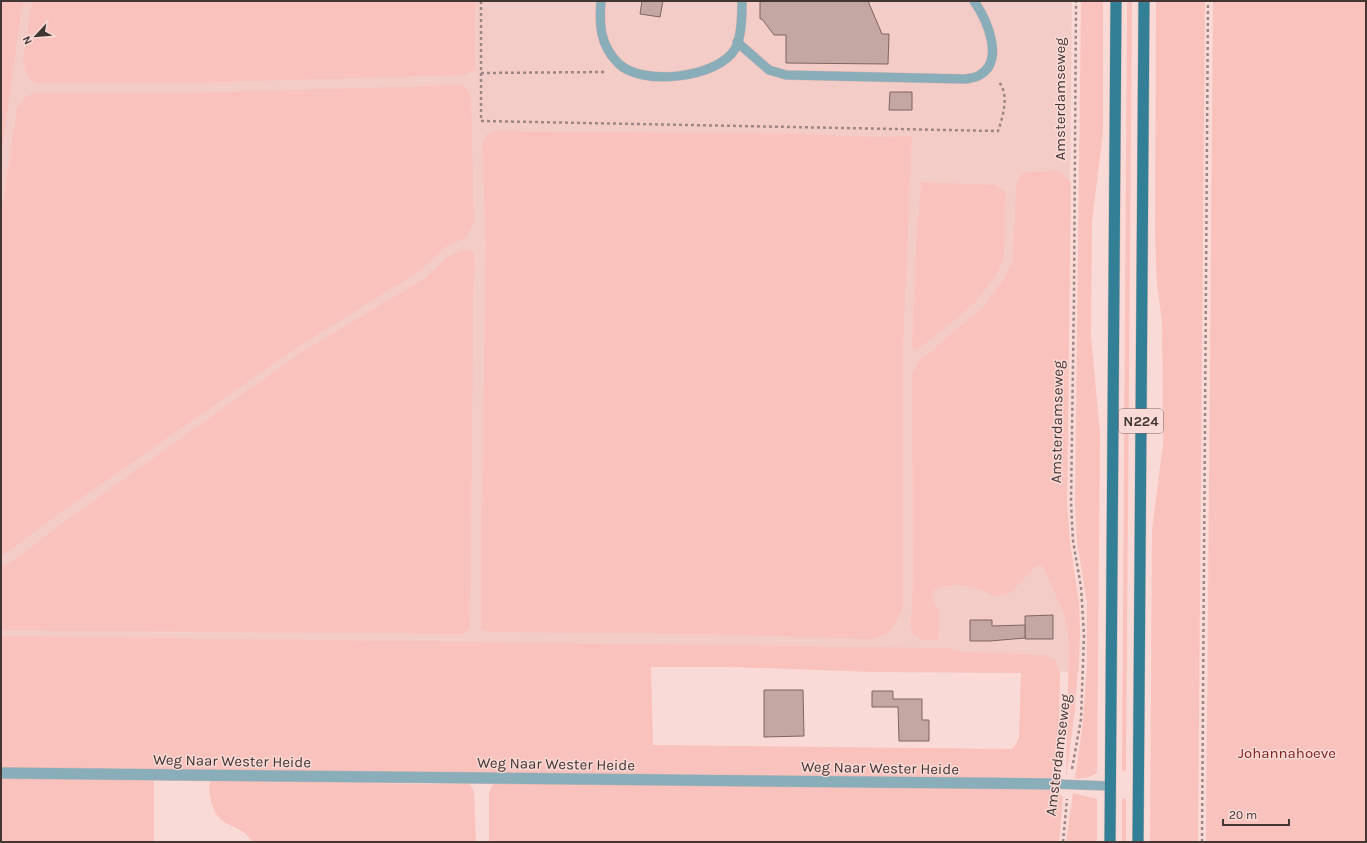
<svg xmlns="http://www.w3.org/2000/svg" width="1367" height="843" font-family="Karla,sans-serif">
<rect width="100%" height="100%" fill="#fadad6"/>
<polygon fill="#f4ccc7" points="1,1 1072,1 1067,503 1069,542 1079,603 1080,634 1079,672 1,654"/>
<g fill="#fac2bc" fill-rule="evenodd">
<polygon points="1,1 23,1 1,157"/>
<polygon points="32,1 475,1 475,70 463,75 190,83 35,83 26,74 23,60"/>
<polygon points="1081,1 1103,1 1103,133 1092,221 1091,336 1100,433 1097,773 1089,777 1075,779 1083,722 1087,666 1087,603 1077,542 1075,503"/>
<polygon points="1127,1 1132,1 1126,770 1125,772 1122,770"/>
<polygon points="1156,1 1205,1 1198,842 1150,842 1152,530 1163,444 1163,420 1162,322 1157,285 1155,234"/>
<polygon points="1213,1 1366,1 1366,842 1206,842"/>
<polygon points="461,85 471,93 474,221 467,237 447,246 418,272 296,348 53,518 8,552 1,555 1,216 17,108 24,98 34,93 191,93"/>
<path d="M493 131 800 134 880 137 912 136 903 348V607C894 626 895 632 873 639L706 634 488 632 481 628V543L486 246 482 145 486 135Z"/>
<path d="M1060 171 1071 182 1067 503 1070 542 1079 603 1080 634 1075 710 1066 778 1069 643 1065 617 1046 572 1042 566 1037 565 1010 593 995 596C974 586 956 581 934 590L932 600 939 612 938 640H921L913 634 910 623 912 609 913 572 912 375 919 361 982 308 1005 278 1013 260 1016 186 1021 172Z"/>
<polygon points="921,182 996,185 1006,192 1004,258 998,272 974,304 920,348 914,350 912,346 915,262"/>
<polygon points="467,249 474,252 470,629 464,634 1,630 1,567 13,561 60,525 300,353 424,279 450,255"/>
<path d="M1 636 948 648 964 652 1046 655 1055 660 1060 674 1058 778 1 768ZM651 667H730L874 672 1021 673 1019 737 1016 744 1012 749 653 745Z"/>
<polygon points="1,778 154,780 154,842 1,842"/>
<path d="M211 780 415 784H470L474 792 476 842H252C240 820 218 832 211 801 209 793 208 788 211 780Z"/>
<polygon points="493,784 798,784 1057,790 1063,798 1059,842 489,842 489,792"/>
<polygon points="1073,793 1097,799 1097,842 1066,842"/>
<polygon points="1124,798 1126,799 1126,842 1122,842 1122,800"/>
</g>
<g fill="#c4a6a3" stroke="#806561">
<polygon points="642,1 663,1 660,17 640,14"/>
<polygon points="760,1 868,1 882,34 889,34 888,64 786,63 786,35 774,35 762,19 760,19"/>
<polygon points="890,92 912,92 912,110 889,110"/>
<polygon points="1053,615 1053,639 1025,639 1025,616"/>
<polygon points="970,620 992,620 992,626 1025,625 1025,638 990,641 970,641"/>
<polygon points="764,690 803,690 804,736 764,737"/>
<polygon points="872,691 893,691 893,699 922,699 922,720 929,720 929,741 899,741 898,707 872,707"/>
</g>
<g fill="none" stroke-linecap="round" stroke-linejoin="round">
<defs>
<g id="service">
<path d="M601 1C599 25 600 45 618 63 641 87 718 78 735 49 742 37 742 15 742 1"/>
<path d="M737 42 769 70 786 75 965 79C969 78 974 78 978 76 1006 62 987 20 974 1"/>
<polyline points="1054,784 1110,786"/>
</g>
<polyline id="minor" points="1,773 1054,784"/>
<g id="primary">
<polyline points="1110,842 1116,1"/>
<polyline points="1138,842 1144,1"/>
</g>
</defs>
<use href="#service" stroke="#d5b9b6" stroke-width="10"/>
<use href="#minor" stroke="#d5b9b6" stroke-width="12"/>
<use href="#primary" stroke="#d5b9b6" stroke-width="12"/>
<g stroke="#9d8784" stroke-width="2.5" stroke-dasharray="3 3" stroke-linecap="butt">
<path d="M481 1V121L998 131C1003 116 1010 94 998 81"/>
<polyline points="481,73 604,72"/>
<polyline points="1072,769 1081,719 1084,635 1081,587 1073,541 1071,503 1074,294 1076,1"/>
<polyline points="1063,842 1067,799"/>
<polyline points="1202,842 1208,1"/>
</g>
<use href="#service" stroke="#89adb9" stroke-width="9"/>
<use href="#minor" stroke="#89adb9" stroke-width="11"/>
<use href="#primary" stroke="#337f95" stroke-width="11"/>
</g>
<g text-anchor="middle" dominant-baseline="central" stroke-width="3" stroke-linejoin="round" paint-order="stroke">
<rect fill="#fadad6" stroke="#796765" stroke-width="1" x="1119" y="409" width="44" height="24" rx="3"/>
<g font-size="14" font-weight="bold" fill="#423634">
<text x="1141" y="421">N224</text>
</g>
<g font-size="15" fill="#423634" stroke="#fadad6">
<text transform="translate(1060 99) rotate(-90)">Amsterdamseweg</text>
<text transform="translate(1057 422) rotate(-89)">Amsterdamseweg</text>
<text transform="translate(1058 755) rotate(-83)">Amsterdamseweg</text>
<text transform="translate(232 761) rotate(1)">Weg Naar Wester Heide</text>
<text transform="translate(556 764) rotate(1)">Weg Naar Wester Heide</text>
<text transform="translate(880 768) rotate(1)">Weg Naar Wester Heide</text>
</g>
<g font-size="15" fill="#7e2421" stroke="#fadad6">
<text x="1287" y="753">Johannahoeve</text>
</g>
</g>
<rect width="1367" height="843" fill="none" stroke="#423634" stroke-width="4"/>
<g transform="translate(36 36) rotate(244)" stroke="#fadad6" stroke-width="3" paint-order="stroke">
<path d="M0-3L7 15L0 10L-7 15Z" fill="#423634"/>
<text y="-6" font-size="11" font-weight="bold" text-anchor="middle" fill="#423634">N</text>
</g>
<path d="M1223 819v6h66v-6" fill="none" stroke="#423634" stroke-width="2"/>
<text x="1229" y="819" font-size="12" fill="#423634" stroke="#fadad6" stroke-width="3" paint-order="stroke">20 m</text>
</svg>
